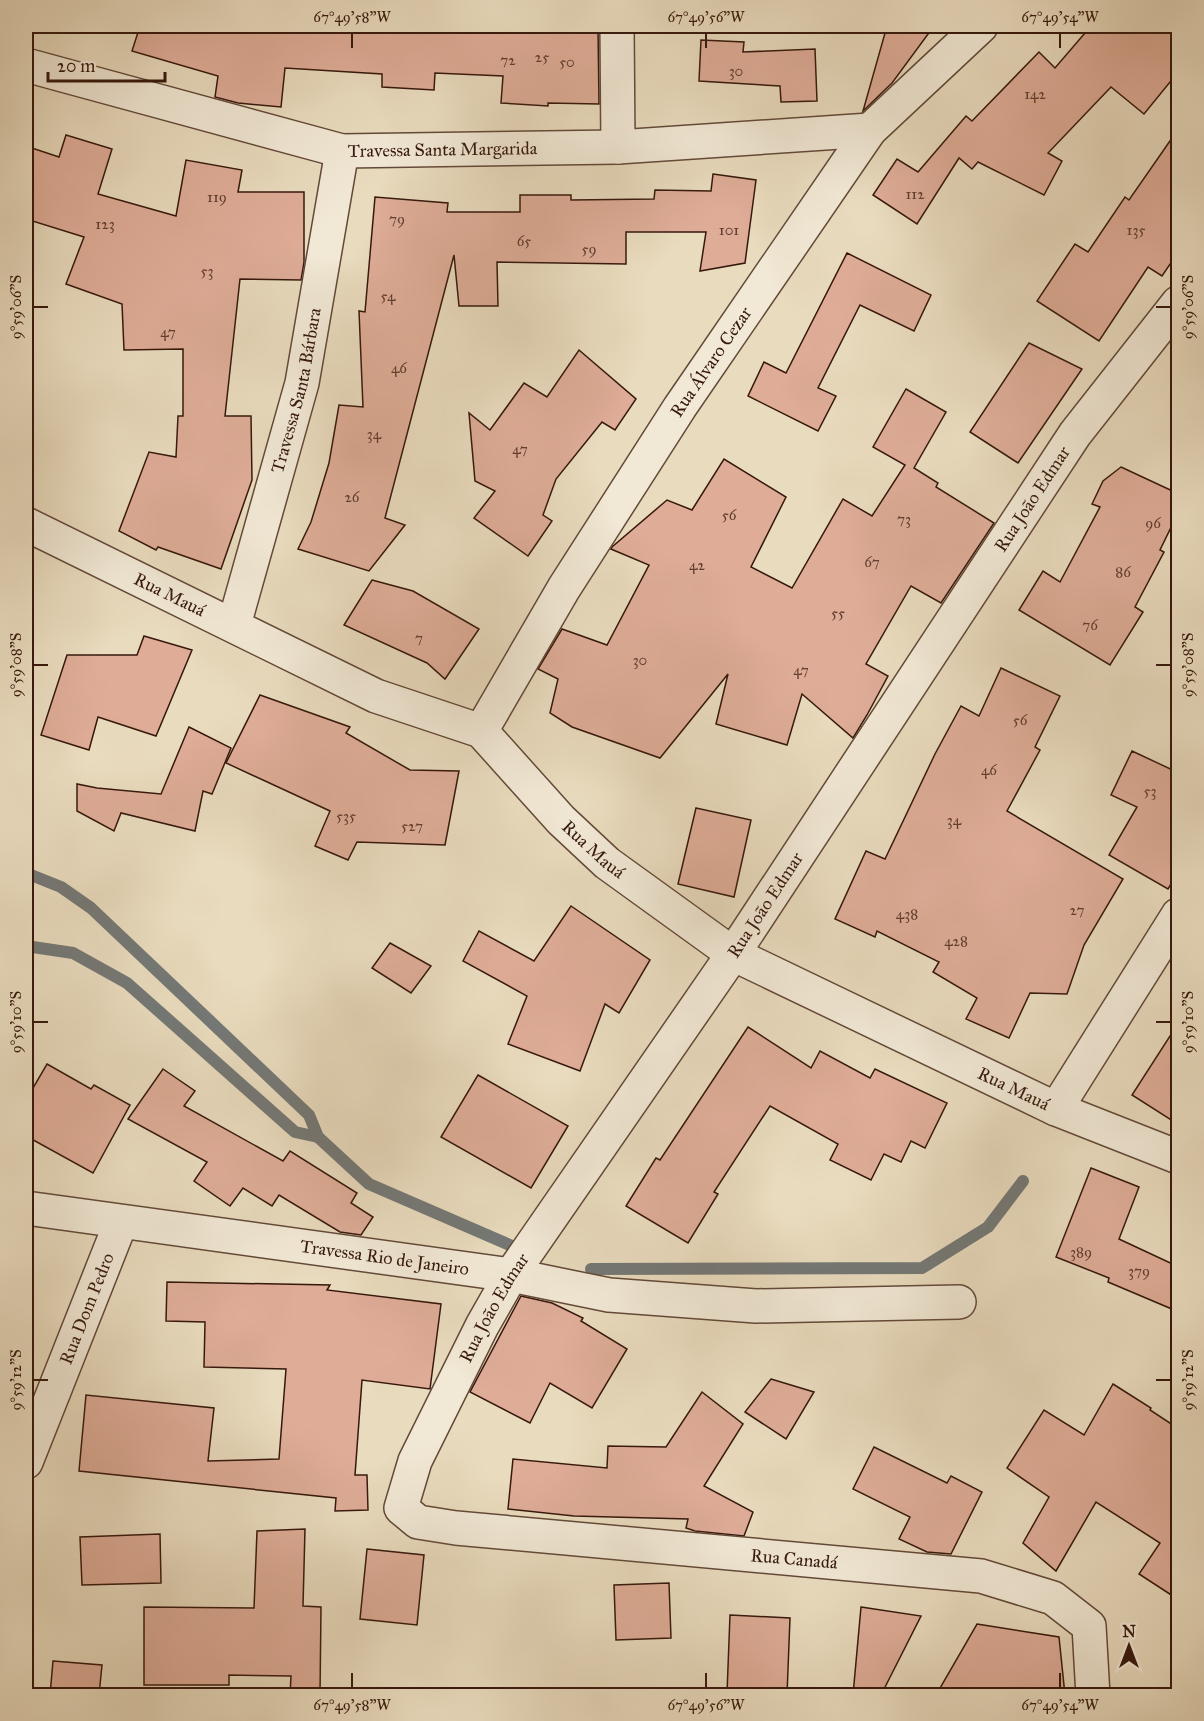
<svg xmlns="http://www.w3.org/2000/svg" width="1204" height="1721" font-family="'IM FELL Great Primer',serif">
<rect width="100%" height="100%" fill="#e9dbbe"/>
<filter id="stains"><feTurbulence type="fractalNoise" baseFrequency=".00333" numOctaves="4"/><feColorMatrix values="0 0 0 0 .2 0 0 0 0 .09 0 0 0 0 .02 0 0 0 .5 -.17"/></filter>
<radialGradient id="worn" r=".72"><stop offset=".6" stop-color="#630" stop-opacity="0"/><stop offset="1" stop-color="#630" stop-opacity=".3"/></radialGradient>
<g fill="none" stroke-linecap="round" stroke-linejoin="round">
<g stroke="#747876" stroke-width="12">
<polyline points="26,873 61,887 91,908 309,1115 318,1137 369,1184 512,1246"/>
<polyline points="26,946 73,953 127,983 295,1132 318,1137"/>
<polyline points="591,1269 922,1268 988,1227 1023,1181"/>
</g>
</g>
<g fill="#deac97" stroke="#36180c" stroke-width="1.5">
<polygon points="140,26 555,26 598,28 599,104 548,103 548,106 501,103 503,76 435,73 434,90 382,87 382,74 285,68 281,107 238,103 215,97 218,76 132,51"/>
<polygon points="887,26 934,26 892,83 863,111"/>
<polygon points="1091,26 1179,26 1179,71 1144,114 1111,87 1048,153 1062,161 1044,195 978,162 972,169 959,158 917,224 873,195 897,159 918,172 966,116 972,121 1039,52 1055,68"/>
<polygon points="701,40 744,42 743,52 815,49 817,101 781,102 780,86 699,81"/>
<polygon points="1179,128 1179,251 1162,276 1148,267 1099,341 1037,301 1075,244 1088,252 1125,197 1129,200"/>
<polygon points="66,135 112,149 98,194 176,216 186,160 242,170 238,192 304,192 304,262 301,280 240,279 225,416 251,416 252,480 221,569 158,547 156,550 119,531 149,452 176,457 178,416 183,416 183,349 124,350 122,304 66,284 84,237 26,219 26,146 59,157"/>
<polygon points="713,174 756,180 745,263 700,271 706,232 626,232 626,264 497,262 498,306 459,306 454,255 385,518 405,525 369,571 298,549 311,522 329,463 339,405 363,407 359,311 365,312 375,197 448,203 447,212 520,212 520,195 571,195 571,200 654,199 655,190 711,191"/>
<polygon points="847,253 931,295 914,331 860,305 818,388 836,396 818,431 748,396 764,362 786,373"/>
<polygon points="1029,343 1082,369 1018,463 970,432"/>
<polygon points="579,350 636,399 615,430 602,422 556,479 543,515 552,521 528,556 474,518 495,491 475,481 469,413 490,430 524,383 547,397"/>
<polygon points="906,389 946,412 914,468 938,483 936,487 994,523 941,603 911,586 866,664 888,676 867,715 853,738 802,694 787,745 716,724 728,674 660,758 572,727 550,713 558,679 538,669 562,629 607,645 649,565 611,549 612,547 667,500 692,510 724,459 786,497 751,567 792,588 843,499 872,516 905,465 873,447"/>
<polygon points="1121,467 1179,494 1179,511 1160,550 1164,552 1135,607 1143,612 1110,665 1019,610 1043,571 1060,582 1100,507 1092,504 1103,481"/>
<polygon points="372,580 413,591 479,629 445,679 427,663 344,625"/>
<polygon points="144,636 192,650 156,736 98,717 89,750 41,735 67,655 137,655"/>
<polygon points="1001,668 1060,696 1035,747 1040,750 1007,811 1123,879 1084,945 1067,994 1030,993 1009,1038 966,1019 977,998 933,972 939,962 877,931 875,937 835,919 866,851 885,859 935,754 961,706 979,716"/>
<polygon points="260,695 350,727 346,733 410,770 459,771 445,845 357,842 348,860 315,846 330,811 226,763"/>
<polygon points="189,727 231,748 212,794 203,791 195,831 121,813 114,831 77,811 77,784 97,788 161,794"/>
<polygon points="1132,751 1179,773 1179,871 1168,889 1109,855 1137,807 1111,795"/>
<polygon points="696,808 751,820 734,897 678,884"/>
<polygon points="571,906 650,960 619,1013 605,1004 580,1071 508,1044 527,996 463,961 479,931 534,961"/>
<polygon points="390,943 431,966 411,993 372,968"/>
<polygon points="1179,1022 1179,1125 1132,1095"/>
<polygon points="748,1027 811,1068 820,1051 870,1078 875,1069 947,1103 925,1148 911,1141 901,1162 884,1154 871,1180 830,1160 838,1144 770,1106 714,1192 718,1194 688,1243 626,1206 656,1158 660,1160"/>
<polygon points="47,1064 91,1089 94,1085 130,1105 93,1173 26,1136 26,1100"/>
<polygon points="163,1069 195,1091 184,1106 283,1161 290,1151 357,1193 351,1203 373,1217 361,1235 340,1232 279,1195 272,1206 243,1188 230,1206 194,1181 207,1162 128,1119"/>
<polygon points="478,1075 568,1126 531,1188 441,1137"/>
<polygon points="1091,1168 1139,1187 1119,1239 1179,1267 1179,1312 1108,1282 1109,1278 1056,1257"/>
<polygon points="167,1282 330,1285 327,1290 441,1304 430,1389 362,1380 355,1475 367,1475 368,1510 335,1511 336,1498 79,1471 86,1395 214,1408 208,1461 279,1459 286,1369 204,1367 205,1322 166,1321"/>
<polygon points="521,1296 552,1303 583,1318 581,1321 627,1349 592,1408 550,1383 530,1423 470,1392"/>
<polygon points="771,1379 814,1392 786,1439 745,1412"/>
<polygon points="1113,1384 1151,1408 1150,1410 1179,1429 1179,1600 1139,1574 1160,1543 1096,1502 1056,1571 1023,1543 1049,1497 1007,1468 1044,1410 1084,1435"/>
<polygon points="702,1392 743,1424 704,1486 753,1512 744,1536 695,1531 686,1528 688,1519 574,1516 508,1509 513,1459 607,1468 608,1446 666,1447"/>
<polygon points="874,1447 947,1483 951,1476 982,1492 951,1554 927,1552 899,1539 910,1517 853,1489"/>
<polygon points="305,1529 303,1606 321,1607 320,1695 290,1695 291,1676 229,1675 229,1685 144,1685 144,1607 254,1608 257,1531"/>
<polygon points="160,1534 161,1583 82,1585 80,1537"/>
<polygon points="367,1549 424,1555 417,1625 360,1619"/>
<polygon points="669,1583 671,1638 616,1640 614,1585"/>
<polygon points="861,1607 921,1616 881,1695 853,1695"/>
<polygon points="730,1615 790,1618 787,1695 727,1693"/>
<polygon points="977,1624 1059,1637 1065,1695 936,1695"/>
<polygon points="53,1661 102,1665 99,1695 50,1695"/>
</g>
<g fill="none" stroke-linecap="round" stroke-linejoin="round">
<defs>
<g id="minor">
<polyline points="617,26 618,147"/>
<path id="s1" d="M26 65 342 151 618 147 870 130"/>
<path id="s2" d="M26 524 376 696 481 731 561 820 607 863 733 954 1056 1109 1178 1157"/>
<path id="s3" d="M234 625 302 383 342 151"/>
<path id="s4" d="M481 731 564 588 680 407 870 130 981 26"/>
<polyline points="1056,1109 1178,915"/>
<path id="s5" d="M26 1208 511 1275 609 1295 756 1306 959 1302"/>
<path id="s6" d="M26 1462 121 1222"/>
<path id="s7" d="M1093 1696 1089 1626 1053 1598 981 1576 456 1528 418 1522 401 1508 415 1461 482 1326 511 1275 733 954 1075 434 1178 303"/>
</g>
</defs>
<use href="#minor" stroke="#634938" stroke-width="36"/>
<use href="#minor" stroke="#f1e8d5" stroke-width="33"/>
</g>
<path fill="none" stroke="#36180c" stroke-width="2" d="M352 33V48M706 33V48M1060 33V48M33 307H48M1156 307H1171M33 665H48M1156 665H1171M33 1022H48M1156 1022H1171M33 1380H48M1156 1380H1171M352 1673V1688M706 1673V1688M1060 1673V1688"/>
<g text-anchor="middle" dominant-baseline="central" stroke-width="5" stroke-linejoin="round" paint-order="stroke">
<g font-size="15" fill="#603d2f">
<text x="542" y="57">25</text>
<text x="508" y="60">72</text>
<text x="567" y="62">50</text>
<text x="736" y="71">30</text>
<text x="1035" y="94">142</text>
<text x="915" y="194">112</text>
<text x="217" y="197">119</text>
<text x="397" y="219">79</text>
<text x="105" y="224">123</text>
<text x="729" y="230">101</text>
<text x="1136" y="230">135</text>
<text x="524" y="241">65</text>
<text x="589" y="249">59</text>
<text x="207" y="271">53</text>
<text x="388" y="296">54</text>
<text x="168" y="332">47</text>
<text x="399" y="368">46</text>
<text x="374" y="434">34</text>
<text x="520" y="449">47</text>
<text x="352" y="497">26</text>
<text x="729" y="515">56</text>
<text x="904" y="519">73</text>
<text x="1153" y="523">96</text>
<text x="872" y="562">67</text>
<text x="697" y="565">42</text>
<text x="1123" y="572">86</text>
<text x="838" y="613">55</text>
<text x="1090" y="625">76</text>
<text x="419" y="638">7</text>
<text x="640" y="660">30</text>
<text x="801" y="670">47</text>
<text x="1020" y="720">56</text>
<text x="989" y="770">46</text>
<text x="1150" y="791">53</text>
<text x="346" y="816">535</text>
<text x="954" y="820">34</text>
<text x="412" y="826">527</text>
<text x="1077" y="910">27</text>
<text x="907" y="914">438</text>
<text x="956" y="941">428</text>
<text x="1081" y="1252">389</text>
<text x="1139" y="1271">379</text>
</g>
<g font-size="18" fill="#36180c" stroke="#f1e8d5">
<text stroke="none"><textPath href="#s1" startOffset="428">Travessa Santa Margarida</textPath></text>
<text stroke="none"><textPath href="#s4" startOffset="435">Rua Álvaro Cezar</textPath></text>
<text stroke="none"><textPath href="#s3" startOffset="243">Travessa Santa Bárbara</textPath></text>
<text stroke="none"><textPath href="#s7" startOffset="1972">Rua João Edmar</textPath></text>
<text stroke="none"><textPath href="#s2" startOffset="160">Rua Mauá</textPath></text>
<text stroke="none"><textPath href="#s2" startOffset="664">Rua Mauá</textPath></text>
<text stroke="none"><textPath href="#s7" startOffset="1486">Rua João Edmar</textPath></text>
<text stroke="none"><textPath href="#s2" startOffset="1150">Rua Mauá</textPath></text>
<text stroke="none"><textPath href="#s5" startOffset="362">Travessa Rio de Janeiro</textPath></text>
<text stroke="none"><textPath href="#s7" startOffset="1000">Rua João Edmar</textPath></text>
<text stroke="none"><textPath href="#s6" startOffset="165">Rua Dom Pedro</textPath></text>
<text transform="translate(794 1559) rotate(5)">Rua Canadá</text>
</g>
</g>
<rect width="1204" height="1721" fill="none" stroke="#e9dbbe" stroke-width="66"/>
<g transform="translate(1129 1646)" stroke="#f1e8d5" stroke-width="4.5" paint-order="stroke">
<path d="M0-4.5L10 22L0 15L-10 22Z" fill="#36180c"/>
<text y="-9" font-size="16" font-weight="bold" text-anchor="middle" fill="#36180c">N</text>
</g>
<path d="M48 72v9h117v-9" fill="none" stroke="#36180c" stroke-width="3"/>
<text x="57" y="72" font-size="18" fill="#36180c" stroke="#f1e8d5" stroke-width="4.5" paint-order="stroke">20 m</text>
<rect x="33" y="33" width="1138" height="1655" fill="none" stroke="#36180c" stroke-width="2"/>
<g font-size="15" text-anchor="middle" fill="#36180c">
<text x="352" y="22">67°49'58"W</text>
<text x="706" y="22">67°49'56"W</text>
<text x="1060" y="22">67°49'54"W</text>
<text transform="translate(16 307) rotate(-90)" y="5">9°59'06"S</text>
<text transform="translate(1188 307) rotate(-90)" y="5">9°59'06"S</text>
<text transform="translate(16 665) rotate(-90)" y="5">9°59'08"S</text>
<text transform="translate(1188 665) rotate(-90)" y="5">9°59'08"S</text>
<text transform="translate(16 1022) rotate(-90)" y="5">9°59'10"S</text>
<text transform="translate(1188 1022) rotate(-90)" y="5">9°59'10"S</text>
<text transform="translate(16 1380) rotate(-90)" y="5">9°59'12"S</text>
<text transform="translate(1188 1380) rotate(-90)" y="5">9°59'12"S</text>
<text x="352" y="1710">67°49'58"W</text>
<text x="706" y="1710">67°49'56"W</text>
<text x="1060" y="1710">67°49'54"W</text>
</g>
<rect width="100%" height="100%" filter="url(#stains)"/>
<rect width="100%" height="100%" fill="url(#worn)"/>
</svg>
